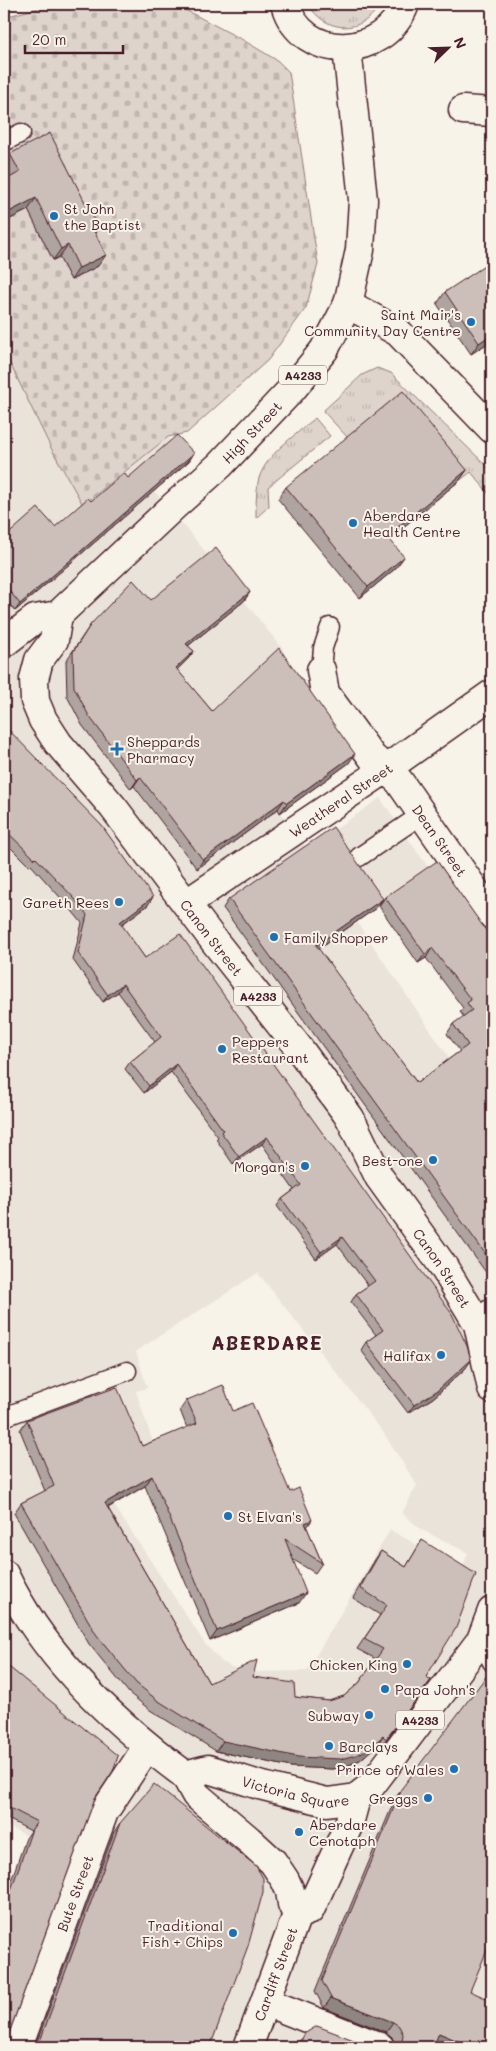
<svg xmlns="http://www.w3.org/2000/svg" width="496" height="2051" font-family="Mali,sans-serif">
<defs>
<pattern id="grass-tufts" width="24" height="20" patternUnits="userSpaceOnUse" patternTransform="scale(1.25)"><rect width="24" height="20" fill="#ded4cc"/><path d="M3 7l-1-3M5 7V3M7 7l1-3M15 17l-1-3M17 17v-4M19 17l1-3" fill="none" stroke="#c0b6af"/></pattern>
<pattern id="cemetery-stones" width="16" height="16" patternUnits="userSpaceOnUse" patternTransform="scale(1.25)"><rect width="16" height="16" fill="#ded4cc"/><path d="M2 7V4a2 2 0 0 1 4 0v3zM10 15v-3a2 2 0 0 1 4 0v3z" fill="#c0b6af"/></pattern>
</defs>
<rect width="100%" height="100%" fill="#f7f3e8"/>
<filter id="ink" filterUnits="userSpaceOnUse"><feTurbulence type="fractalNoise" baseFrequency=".02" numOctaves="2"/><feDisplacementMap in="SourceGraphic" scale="10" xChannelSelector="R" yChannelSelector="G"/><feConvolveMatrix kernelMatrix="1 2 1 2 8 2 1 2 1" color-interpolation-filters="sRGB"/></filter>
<g filter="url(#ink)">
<path fill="#eae3da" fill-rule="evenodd" d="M4 351 51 448 83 505 168 437 189 461 154 491 187 529 282 648 291 670 255 777 307 849 380 798 430 870 357 922 492 1121V2047H41L108 1865 28 1836 4 1825ZM258 1273 383 1432 417 1485 402 1513 422 1530 468 1553 462 1569 390 1530 307 1671 242 1672 222 1662 205 1644 95 1476 156 1452 136 1391 147 1388 136 1351Z"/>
<g fill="url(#grass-tufts)" stroke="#947a7c">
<path d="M308 4H380C363 35 326 34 308 4Z"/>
<polygon points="377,368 391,373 492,471 492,493 490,495 471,472 459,481 350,440 323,411 362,375"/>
<path d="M315 418 330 436 268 487 269 506 256 518C256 507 256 494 258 482 264 455 295 436 315 418Z"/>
</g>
<polygon fill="url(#cemetery-stones)" stroke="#947a7c" points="54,4 174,4 243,40 278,61 289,72 318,264 306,308 268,360 187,433 168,437 83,505 51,448 4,351 4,222 28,210 53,260 59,257 71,280 98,266 4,165 4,17"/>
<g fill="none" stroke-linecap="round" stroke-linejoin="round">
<defs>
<g id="lane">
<polyline points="4,142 21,133"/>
<polyline points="321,670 323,648 330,627"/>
<polyline points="359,857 421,815"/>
<polyline points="4,1417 127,1371"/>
<polyline points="481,1640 492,1662"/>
</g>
<g id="street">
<polyline points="463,110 492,112"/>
<polyline points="348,304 398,332 492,429"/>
<path id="s1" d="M321 670 325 693 372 757 399 781 492 915"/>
<path id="s2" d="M187 903 386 769 492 694"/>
<polyline points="478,1324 492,1313"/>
<polyline points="266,2002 380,2047"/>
<path id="s3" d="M18 2047 104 1812 147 1747"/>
</g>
<g id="secondary">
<polyline points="185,1775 196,1795 249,1840 273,1862 285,1880 290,1891 292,1904 297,1915"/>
<path id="s4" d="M248 2047 297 1915 310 1910 349 1824 356 1798"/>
</g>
<g id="primary">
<path d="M285 4C302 63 384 60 405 4"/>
<path id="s5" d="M58 615 54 640 39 660 34 679 35 701 43 720 58 743 113 807 215 942 298 1047 350 1118 379 1177 443 1266 478 1324 492 1389"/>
<path id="s6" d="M4 643 35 619 58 615 174 506 220 465 293 388 324 350 348 304 360 250 363 200 347 48"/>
<path id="s7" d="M4 1574C43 1656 113 1722 185 1775L208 1769 259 1785 327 1802 356 1798 370 1787 481 1640 492 1611"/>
</g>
</defs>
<use href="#lane" stroke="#4a1f2b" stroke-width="21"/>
<use href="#street" stroke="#4a1f2b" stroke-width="31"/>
<use href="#secondary" stroke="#4a1f2b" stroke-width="31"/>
<use href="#primary" stroke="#4a1f2b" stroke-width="31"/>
<use href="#lane" stroke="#f7f3e8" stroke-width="18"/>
<use href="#street" stroke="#f7f3e8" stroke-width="28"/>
<use href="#secondary" stroke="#f7f3e8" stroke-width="28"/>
<use href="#primary" stroke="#f7f3e8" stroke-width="28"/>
</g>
<g fill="#afa49f" stroke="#4a1f2b">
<polygon points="10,154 98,228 95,233 98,266 71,280 59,257 53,260 28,210 4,222 4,181 9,178 4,168 4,163"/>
<polygon points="492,268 492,343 491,341 471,354 437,304 445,292"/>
<polygon points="194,453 189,461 15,611 4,597 4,538 55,527 91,501 128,478"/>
<polygon points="467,470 459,481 389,539 396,568 360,598 278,499 286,487"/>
<polygon points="250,592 244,601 188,646 194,651 187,660 177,670 212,711 349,763 280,813 278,809 197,869 134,786 131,789 82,725 67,696 66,661 91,624 151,600"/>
<polygon points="4,725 148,905 121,925 145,958 466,1368 433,1398 408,1413 361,1350 366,1342 376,1335 351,1302 356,1294 368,1286 337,1244 316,1259 277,1206 282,1199 294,1190 262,1144 233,1164 216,1139 218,1137 171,1072 144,1093 125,1069 130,1062 155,1042 118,992 103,1002 73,960 82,923 68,906 31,865 29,866 4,841"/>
<polygon points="385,897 492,939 492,1165 491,1165 492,1166 492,1277 490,1278 223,908 229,899 383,899 376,908 318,949 417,1083 460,1051 447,1034 453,1024 464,1017 460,1012 463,1008 426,958 418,963 379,906"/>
<polygon points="187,1400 233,1411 290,1492 307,1528 322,1563 315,1573 292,1559 299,1603 210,1641 145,1486 108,1508 209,1683 253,1677 295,1697 329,1701 344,1696 359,1683 376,1659 357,1649 380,1615 353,1598 374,1561 381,1551 406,1567 422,1540 426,1677 431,1680 379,1749 376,1746 360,1760 349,1765 333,1769 291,1767 216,1751 150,1710 129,1693 89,1644 14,1513 21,1503 45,1491 20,1430 27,1420 142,1446 187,1428 180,1410"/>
<polygon points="4,1663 95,1798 4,2047 6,1895 26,1838 31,1831 4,1817"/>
<polygon points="402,1788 486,1907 470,1991 492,2047 440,2047 434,2045 433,2047 395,2047 395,2044 392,2037 386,2032 324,2008 315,1991 395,1799"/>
<polygon points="120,1823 210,2047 35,2047 114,1832"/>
<polygon points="304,2034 372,2047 295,2047 297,2044"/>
</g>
<g fill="#8f8682" stroke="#4a1f2b">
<polygon points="36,198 28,210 4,222 4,219 9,212"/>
<polygon points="68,245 59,257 53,260 61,249"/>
<polygon points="106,255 98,266 71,280 79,268"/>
<polygon points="492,334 492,339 491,341 471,354 479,343"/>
<polygon points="194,453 189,461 15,611 20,604"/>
<polygon points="467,470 459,481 379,547 387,536"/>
<polygon points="404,557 396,568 360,598 368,587"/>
<polygon points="250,592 244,601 179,653 186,644"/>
<polygon points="194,651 187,660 170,677 176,668"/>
<polygon points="355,754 349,763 280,813 287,803"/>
<polygon points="140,777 134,786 131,789 137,780"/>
<polygon points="284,800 278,809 197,869 203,860"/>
<polygon points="153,897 148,905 114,930 120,922"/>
<polygon points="383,899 376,908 309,955 316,945"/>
<polygon points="432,948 426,958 418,963 425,954"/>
<polygon points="123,984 118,992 103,1002 108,995"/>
<polygon points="176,1064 171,1072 144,1093 149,1086"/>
<polygon points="267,1137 262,1144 233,1164 239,1157"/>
<polygon points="342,1237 337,1244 316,1259 321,1252"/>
<polygon points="471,1360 466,1368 433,1398 408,1413 414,1405"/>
<polygon points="152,1476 145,1486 98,1513 105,1503"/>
<polygon points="312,1520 305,1530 305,1523"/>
<polygon points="306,1593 299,1603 210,1641 217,1631"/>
<polygon points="383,1736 376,1746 360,1760 349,1765 333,1769 291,1767 216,1751 223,1741"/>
<polygon points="331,1998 393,2022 386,2032 324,2008"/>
<polygon points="439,2033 472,2047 440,2047 431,2043"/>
</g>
<g fill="#ccbfb9" stroke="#4a1f2b">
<polygon points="50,133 98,228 94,231 106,255 79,268 68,245 61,249 36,198 9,212 4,201 4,181 20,172 10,154"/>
<polygon points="489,263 492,268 492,334 479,343 445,292"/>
<polygon points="403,391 467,470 387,536 404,557 368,587 286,487"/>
<polygon points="177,435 194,453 20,604 4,584 4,538 38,508 55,527 88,498 91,501 124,473 128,478"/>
<polygon points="216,548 250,592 186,644 194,651 176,668 212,711 279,648 355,754 287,803 284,800 203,860 140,777 137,780 89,716 74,687 73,652 91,624 133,580 151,600"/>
<polygon points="4,725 102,826 153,897 120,922 145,958 180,934 452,1314 467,1346 471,1360 438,1390 414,1405 366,1342 383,1330 356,1294 375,1281 342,1237 321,1252 282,1199 301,1185 267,1137 239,1157 221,1132 223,1130 176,1064 149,1086 130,1062 161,1037 123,984 108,995 78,953 87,915 74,898 36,858 35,859 4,829"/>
<polygon points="333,827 383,899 316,945 417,1083 468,1045 453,1024 472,1010 467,1003 471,1000 432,948 425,954 385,897 437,861 492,939 492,1160 489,1162 492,1166 492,1263 229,899"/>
<polygon points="223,1385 233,1411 252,1403 290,1492 299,1488 312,1520 305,1523 322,1563 285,1539 306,1593 217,1631 152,1476 105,1503 209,1683 257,1660 253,1677 294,1683 295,1697 329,1701 344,1696 359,1683 383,1649 364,1639 387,1605 360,1588 381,1551 406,1567 422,1540 476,1574 456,1628 426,1677 431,1680 386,1739 383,1736 367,1750 356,1755 340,1759 298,1757 223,1741 157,1700 136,1683 96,1634 21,1503 54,1486 27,1420 117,1387 142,1446 197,1423 187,1400"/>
<polygon points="4,1663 118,1756 113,1771 95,1798 9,2033 9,2042 11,2047 4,2047 4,1894 9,1896 32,1829 37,1822 4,1805"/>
<polygon points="492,1673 492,1892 486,1907 492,1910 492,1938 470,1991 492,2001 492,2047 472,2047 439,2033 433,2047 398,2047 402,2042 403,2034 399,2026 393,2022 331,1998 322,1981 402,1788 488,1674"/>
<polygon points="154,1784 256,1866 263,1878 263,1892 248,1946 210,2047 36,2047 39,2044 120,1823"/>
<polygon points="317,2026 372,2047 299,2047 304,2034"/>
</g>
</g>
<g fill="#1f6fb2" stroke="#f7f3e8" stroke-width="2">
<circle cx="54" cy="216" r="5"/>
<circle cx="471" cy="322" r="5"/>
<circle cx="353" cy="523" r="5"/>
<path d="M114.5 741.5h5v5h5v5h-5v5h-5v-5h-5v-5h5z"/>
<circle cx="119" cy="902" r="5"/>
<circle cx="274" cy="937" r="5"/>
<circle cx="222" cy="1049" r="5"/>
<circle cx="433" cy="1160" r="5"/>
<circle cx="305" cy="1166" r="5"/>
<circle cx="441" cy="1355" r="5"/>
<circle cx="228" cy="1516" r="5"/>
<circle cx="407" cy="1664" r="5"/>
<circle cx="385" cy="1689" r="5"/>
<circle cx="369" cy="1715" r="5"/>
<circle cx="329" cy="1746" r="5"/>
<circle cx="454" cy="1769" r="5"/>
<circle cx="428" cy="1798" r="5"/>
<circle cx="299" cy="1832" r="5"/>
<circle cx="233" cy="1933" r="5"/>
</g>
<g text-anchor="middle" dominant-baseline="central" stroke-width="4" stroke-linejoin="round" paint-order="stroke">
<g fill="#f7f3e8" stroke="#7e5f64" stroke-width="1">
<rect x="279" y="365.5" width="48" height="19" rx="4"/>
<rect x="234" y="986.5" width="48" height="19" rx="4"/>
<rect x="396" y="1710.5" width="48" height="19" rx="4"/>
</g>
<g font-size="12" font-weight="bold" fill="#4a1f2b">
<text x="303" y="375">A4233</text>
<text x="258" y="996">A4233</text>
<text x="420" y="1720">A4233</text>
</g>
<g font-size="14" fill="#4a1f2b" stroke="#f7f3e8" text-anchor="end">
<text x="64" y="208" text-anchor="start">St John<tspan x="64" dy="16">the Baptist</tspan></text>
<text x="461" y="314">Saint Mair's<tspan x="461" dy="16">Community Day Centre</tspan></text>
<text x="363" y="515" text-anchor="start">Aberdare<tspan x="363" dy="16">Health Centre</tspan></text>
<text x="127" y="741" text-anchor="start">Sheppards<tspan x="127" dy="16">Pharmacy</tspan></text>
<text x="109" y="902">Gareth Rees</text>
<text x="284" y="937" text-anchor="start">Family Shopper</text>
<text x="232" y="1041" text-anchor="start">Peppers<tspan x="232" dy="16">Restaurant</tspan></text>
<text x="423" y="1160">Best-one</text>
<text x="295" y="1166">Morgan's</text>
<text x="431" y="1355">Halifax</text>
<text x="238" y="1516" text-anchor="start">St Elvan's</text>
<text x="397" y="1664">Chicken King</text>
<text x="395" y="1689" text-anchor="start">Papa John's</text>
<text x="359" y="1715">Subway</text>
<text x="339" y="1746" text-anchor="start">Barclays</text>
<text x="444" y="1769">Prince of Wales</text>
<text x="418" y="1798">Greggs</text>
<text x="309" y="1824" text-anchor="start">Aberdare<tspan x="309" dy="16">Cenotaph</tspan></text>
<text x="223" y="1925">Traditional<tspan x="223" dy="16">Fish + Chips</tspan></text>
</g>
<g font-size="14" fill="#4a1f2b" stroke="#f7f3e8">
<text stroke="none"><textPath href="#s6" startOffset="329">High Street</textPath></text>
<text stroke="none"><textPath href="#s2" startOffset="185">Weatheral Street</textPath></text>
<text stroke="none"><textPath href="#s1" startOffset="211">Dean Street</textPath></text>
<text stroke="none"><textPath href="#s5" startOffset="388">Canon Street</textPath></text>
<text stroke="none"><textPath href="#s5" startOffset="792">Canon Street</textPath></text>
<text stroke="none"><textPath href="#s7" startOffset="388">Victoria Square</textPath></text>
<text stroke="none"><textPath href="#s3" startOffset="164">Bute Street</textPath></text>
<text stroke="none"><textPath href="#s4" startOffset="78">Cardiff Street</textPath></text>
</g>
<g font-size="19" font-weight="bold" letter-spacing="1" fill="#4a1f2b" stroke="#f7f3e8">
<text x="267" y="1342">ABERDARE</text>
</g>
</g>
<rect width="496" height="2051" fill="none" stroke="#f7f3e8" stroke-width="20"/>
<rect x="10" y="10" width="476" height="2031" fill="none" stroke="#4a1f2b" stroke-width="2" filter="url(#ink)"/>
<g transform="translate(448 48) rotate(67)" stroke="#f7f3e8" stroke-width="4" paint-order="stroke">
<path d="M0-4L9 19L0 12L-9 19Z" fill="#4a1f2b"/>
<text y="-8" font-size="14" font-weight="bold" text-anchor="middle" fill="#4a1f2b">N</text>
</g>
<path d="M25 45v8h98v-8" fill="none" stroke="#4a1f2b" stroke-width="2.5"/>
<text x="32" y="45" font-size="15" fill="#4a1f2b" stroke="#f7f3e8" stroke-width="4" paint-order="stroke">20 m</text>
</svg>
